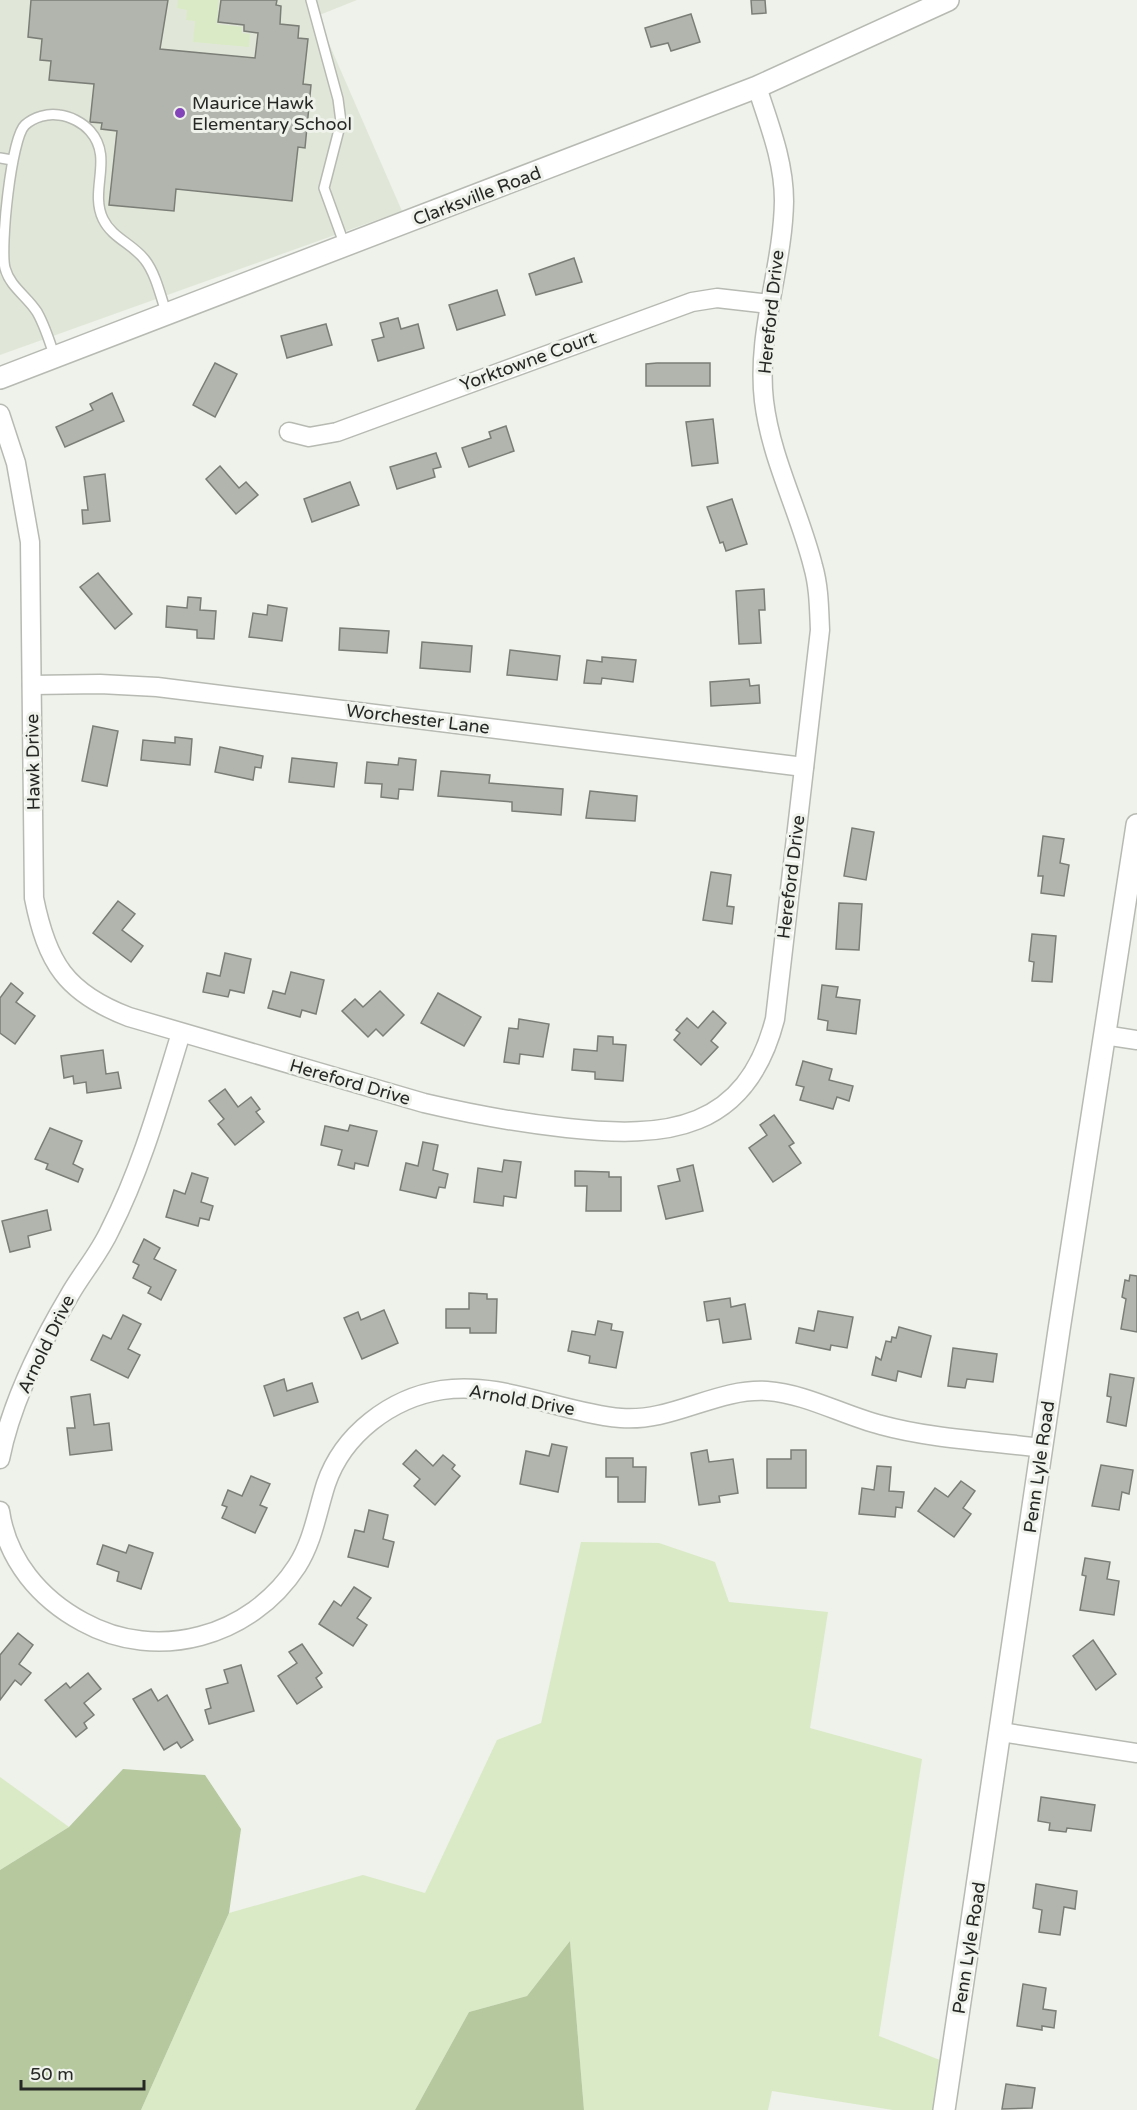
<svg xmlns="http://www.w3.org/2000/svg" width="1137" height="2110" font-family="'Varela Round',sans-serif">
<rect width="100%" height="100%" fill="#eef2ea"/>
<polygon fill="#e1e7d8" points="0,0 357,0 317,16 402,211 0,355"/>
<g fill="#daeac6">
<polygon points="178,0 219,0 217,24 242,27 242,33 250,34 249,47 193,42 195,21 186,20 187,10 177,8"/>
<polygon points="581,1542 659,1543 715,1562 729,1602 828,1612 810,1728 922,1759 879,2036 950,2064 944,2110 893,2110 772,2091 768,2110 584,2110 570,1941 527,1996 469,2012 415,2110 141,2110 229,1913 363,1875 425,1893 497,1740 541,1723"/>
<polygon points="0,1777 69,1827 0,1870"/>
</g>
<g fill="#b6c89e">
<polygon points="123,1769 205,1775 241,1829 229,1913 141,2110 0,2110 0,1870 69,1827"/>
<polygon points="570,1941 584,2110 415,2110 469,2012 527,1996"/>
</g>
<g fill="#b1b5ad" stroke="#7b7e77" stroke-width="1.5">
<polygon points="31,0 168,0 160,49 255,58 258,33 244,31 244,25 218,22 221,0 277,0 276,5 281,6 280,24 299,26 298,38 308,39 303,84 311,85 305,148 298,147 292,201 176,189 174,211 109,205 117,131 101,129 102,123 90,122 94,84 49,80 51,61 40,60 42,39 28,37"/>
<polygon points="751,0 765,0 766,13 752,14"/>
<polygon points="691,14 700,42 671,51 668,43 651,47 645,28"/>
<polygon points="574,258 582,282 536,295 529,274"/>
<polygon points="497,290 505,315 457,330 449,305"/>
<polygon points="398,318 401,329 418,324 424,348 378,361 372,340 384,337 380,323"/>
<polygon points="326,324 332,345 287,358 281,336"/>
<polygon points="215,363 237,374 215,417 193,405"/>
<polygon points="657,363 710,363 710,386 646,386 646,364"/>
<polygon points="112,393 124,421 65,447 56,427 93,410 90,404"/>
<polygon points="713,419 718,463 692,466 686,422"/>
<polygon points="506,426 514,451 469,467 462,448 491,438 489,432"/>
<polygon points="436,453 441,467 433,469 435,477 397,489 390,467"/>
<polygon points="220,466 239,488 246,482 258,495 236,514 206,479"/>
<polygon points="105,474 110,521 83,524 82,510 88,510 84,477"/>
<polygon points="350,482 359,505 312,522 304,499"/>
<polygon points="732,499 747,544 726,551 723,542 720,543 707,507"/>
<polygon points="98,573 132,614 115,629 80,587"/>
<polygon points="764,589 765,610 759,610 761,643 739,644 736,591"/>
<polygon points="188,597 201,598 200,610 216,611 214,639 197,638 197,630 166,627 167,606 187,608"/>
<polygon points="268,605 287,608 282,641 249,637 253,613 267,615"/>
<polygon points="340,628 389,631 387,653 339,650"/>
<polygon points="422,642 472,646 470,672 420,668"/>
<polygon points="510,650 560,656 557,680 507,675"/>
<polygon points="602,657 636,660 633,682 602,678 601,684 584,683 587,660 602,662"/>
<polygon points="749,679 750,686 759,685 760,703 711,706 710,682"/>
<polygon points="93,726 118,731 107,786 82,781"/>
<polygon points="175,737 192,739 190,765 141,760 143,740 175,743"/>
<polygon points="220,747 263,756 261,768 255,767 253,780 215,772"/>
<polygon points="292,758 337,763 334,787 289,782"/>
<polygon points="399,758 416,760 413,790 399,789 398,799 381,797 382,784 365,783 367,762 398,765"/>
<polygon points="441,771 490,775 489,783 563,789 561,815 512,811 512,802 438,796"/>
<polygon points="590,791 637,796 635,821 586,818"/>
<polygon points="852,828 874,832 866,880 844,876"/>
<polygon points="1043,836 1064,839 1060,863 1069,865 1064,896 1041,893 1043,876 1038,876"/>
<polygon points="711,872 731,875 727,906 734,907 732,924 703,920"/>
<polygon points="118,901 135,914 122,930 143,946 131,962 93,933"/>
<polygon points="839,903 862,904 859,950 836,949"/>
<polygon points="1032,934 1056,936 1052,982 1032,981 1034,962 1029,961"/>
<polygon points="225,953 251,959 244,993 230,990 228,997 203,992 207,973 220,976"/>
<polygon points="291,972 324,980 316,1014 302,1010 300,1017 268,1008 273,991 285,994"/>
<polygon points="11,983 23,993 16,1002 35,1016 15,1044 0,1033 0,998"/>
<polygon points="822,985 838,987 836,997 860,1000 856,1034 827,1030 828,1021 818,1019"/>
<polygon points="380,991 404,1015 383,1036 376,1029 368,1037 342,1011 355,999 363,1007"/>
<polygon points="438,993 481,1017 464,1046 421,1023"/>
<polygon points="713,1011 726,1023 711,1041 718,1047 701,1065 674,1040 680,1033 676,1030 687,1018 698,1028"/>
<polygon points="519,1019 549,1024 543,1057 520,1054 519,1064 504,1062 509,1028 518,1029"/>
<polygon points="598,1036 613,1037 613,1044 626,1045 623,1081 595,1079 595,1072 572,1070 574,1049 597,1051"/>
<polygon points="103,1050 106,1074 118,1072 121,1088 87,1093 86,1082 74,1084 73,1076 64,1078 61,1056"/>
<polygon points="803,1061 832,1069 829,1080 853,1086 849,1101 837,1097 833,1109 800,1100 804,1087 796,1085"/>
<polygon points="225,1089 238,1107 251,1097 260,1109 256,1112 264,1122 235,1145 218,1124 224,1119 209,1101"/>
<polygon points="774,1115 794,1143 789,1146 801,1163 773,1182 749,1148 767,1135 760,1125"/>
<polygon points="350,1125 377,1131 368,1166 355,1163 354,1169 338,1165 342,1150 321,1145 325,1126 348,1131"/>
<polygon points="50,1128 82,1141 73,1164 83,1169 78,1182 46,1169 48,1164 35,1159"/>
<polygon points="423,1142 438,1145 433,1170 448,1174 445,1188 439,1187 436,1198 400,1190 406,1163 418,1166"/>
<polygon points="504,1160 521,1162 516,1198 504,1196 503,1206 474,1202 478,1168 502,1172"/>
<polygon points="693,1165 703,1211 666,1219 658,1186 680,1181 677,1169"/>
<polygon points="575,1171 609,1172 609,1177 621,1177 621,1211 586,1211 587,1186 575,1186"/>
<polygon points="192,1173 208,1178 201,1202 213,1206 209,1220 200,1218 198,1226 166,1217 174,1190 185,1194"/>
<polygon points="47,1210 51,1230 28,1236 30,1247 10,1252 2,1221"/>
<polygon points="144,1239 160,1248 154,1259 176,1270 161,1300 148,1293 151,1287 133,1278 139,1265 133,1262"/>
<polygon points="1130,1275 1137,1276 1137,1332 1121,1329 1126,1299 1122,1297 1125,1280 1129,1281"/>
<polygon points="469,1293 487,1294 487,1299 497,1299 496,1333 470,1333 470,1328 446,1328 446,1309 469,1309"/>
<polygon points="730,1298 731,1307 745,1304 751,1339 723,1343 719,1319 707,1321 704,1302"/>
<polygon points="384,1310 398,1343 362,1359 344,1318 358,1312 361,1320"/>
<polygon points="818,1311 853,1317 847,1348 831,1345 830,1350 796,1343 799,1328 814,1331"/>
<polygon points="123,1315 141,1324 128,1349 140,1355 128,1378 91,1360 103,1335 111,1339"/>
<polygon points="598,1321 612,1324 611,1330 623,1332 616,1368 589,1363 590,1356 568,1351 572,1331 595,1335"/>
<polygon points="899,1327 931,1336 921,1377 898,1371 896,1381 872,1375 876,1357 881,1360 886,1341 891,1342 892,1337 896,1338"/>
<polygon points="953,1348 997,1354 993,1382 967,1379 965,1388 948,1386"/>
<polygon points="1110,1374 1134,1378 1126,1426 1107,1422 1111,1397 1107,1396"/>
<polygon points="284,1379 287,1391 312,1383 318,1402 274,1416 264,1386"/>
<polygon points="90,1394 94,1425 109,1423 112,1450 70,1455 67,1428 75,1428 71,1397"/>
<polygon points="552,1444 567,1447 558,1492 520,1484 526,1451 549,1456"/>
<polygon points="416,1450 433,1466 443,1455 455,1465 452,1469 460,1476 435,1505 414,1486 420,1479 403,1464"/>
<polygon points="707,1450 709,1462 733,1459 738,1493 719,1496 720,1502 699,1505 691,1453"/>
<polygon points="791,1450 806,1450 806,1488 767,1488 767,1459 791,1459"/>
<polygon points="606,1458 633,1458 633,1467 646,1467 645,1502 618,1502 618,1477 606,1477"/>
<polygon points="1101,1465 1133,1470 1129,1494 1122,1492 1119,1510 1092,1506"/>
<polygon points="877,1466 891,1467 889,1491 904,1492 902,1508 896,1507 895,1517 859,1514 862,1488 874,1490"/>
<polygon points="251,1476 270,1484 260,1505 267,1508 255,1533 222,1518 227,1507 222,1505 228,1490 242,1496"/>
<polygon points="961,1481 975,1491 963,1508 971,1514 954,1537 918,1511 935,1488 948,1497"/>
<polygon points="369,1510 388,1515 383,1539 394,1542 388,1567 348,1557 355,1530 364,1532"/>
<polygon points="103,1545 126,1553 129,1545 153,1553 141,1589 117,1581 119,1572 97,1564"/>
<polygon points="1085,1558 1110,1562 1107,1579 1119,1581 1114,1615 1080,1610 1086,1576 1082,1575"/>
<polygon points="354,1587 371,1598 357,1618 367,1625 353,1646 319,1624 334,1601 341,1606"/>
<polygon points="18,1633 33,1645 19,1664 31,1673 21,1685 15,1680 0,1700 0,1655"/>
<polygon points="1093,1640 1116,1674 1096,1690 1073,1656"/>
<polygon points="302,1644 322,1673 316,1678 322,1687 297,1704 278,1676 297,1663 289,1652"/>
<polygon points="241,1665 254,1711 209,1724 205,1710 211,1708 206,1689 228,1683 224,1670"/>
<polygon points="88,1673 101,1689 84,1703 94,1715 84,1723 87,1728 76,1737 45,1700 66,1683 70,1688"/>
<polygon points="151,1689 158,1701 167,1695 193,1740 181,1748 177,1742 164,1750 133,1699"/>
<polygon points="1041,1797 1095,1805 1091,1831 1067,1828 1066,1832 1049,1830 1050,1823 1038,1821"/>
<polygon points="1036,1884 1077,1891 1075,1909 1064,1907 1060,1935 1039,1932 1042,1910 1033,1908"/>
<polygon points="1023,1984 1046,1988 1043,2009 1056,2011 1054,2028 1042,2026 1042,2030 1017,2026"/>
<polygon points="1006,2084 1035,2088 1032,2108 1002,2109"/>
</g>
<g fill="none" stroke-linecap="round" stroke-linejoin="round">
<defs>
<g id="service">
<polyline points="311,0 338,99 341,122 324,188 345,246"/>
<polyline points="0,158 12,160"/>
<path d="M55 358C50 342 45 326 37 312 27 296 10 287 5 268 0 248 11 138 25 125 34 117 48 113 59 115 70 116 83 123 90 131 114 158 89 190 103 219 112 238 133 244 145 260 156 274 161 298 167 315"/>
</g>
<g id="minor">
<path d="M0 414 16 463 30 542 34 898C47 963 66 993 129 1017L424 1103C471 1114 519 1123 567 1128 667 1139 746 1131 775 1019L820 630C819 608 819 587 813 566 799 510 771 459 764 401 756 333 783 268 784 201 784 161 769 124 757 87"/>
<polyline points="289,432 309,437 337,432 692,302 717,298 770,304"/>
<polyline points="32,685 100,684 157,687 804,767"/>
<polyline points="1104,1035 1137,1040"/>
<path d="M0 1459C11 1403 40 1345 69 1296 82 1273 99 1254 110 1230 142 1167 160 1101 181 1033"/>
<path d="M0 1511C7 1560 40 1599 83 1622 157 1663 251 1637 297 1566 313 1541 317 1512 326 1484 343 1434 391 1398 442 1390 502 1381 562 1413 621 1418 673 1422 716 1388 767 1391 807 1394 842 1415 881 1425 932 1439 989 1441 1042 1448"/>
<polyline points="1001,1732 1137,1753"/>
</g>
<g id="tertiary">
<polyline points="0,378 757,87 948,0"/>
<polyline points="944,2110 1059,1330 1137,825"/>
</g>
</defs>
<use href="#service" stroke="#b7bab2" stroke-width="12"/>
<use href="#minor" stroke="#b7bab2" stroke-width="21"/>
<use href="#tertiary" stroke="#b7bab2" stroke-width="24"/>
<use href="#service" stroke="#fff" stroke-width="9"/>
<use href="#minor" stroke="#fff" stroke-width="18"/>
<use href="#tertiary" stroke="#fff" stroke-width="21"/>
</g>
<circle fill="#8444b9" stroke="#eef2ea" stroke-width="2" cx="180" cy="113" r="6"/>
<g text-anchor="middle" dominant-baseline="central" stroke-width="6" stroke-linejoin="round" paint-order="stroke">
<g font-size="18" fill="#262825" stroke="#eef2ea" text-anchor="start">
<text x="192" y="103">Maurice Hawk<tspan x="192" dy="21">Elementary School</tspan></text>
</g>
<g font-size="18" fill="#262825" stroke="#eef2ea">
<text transform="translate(477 196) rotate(-21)">Clarksville Road</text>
<text transform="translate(771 312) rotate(-84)">Hereford Drive</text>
<text transform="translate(528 361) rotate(-20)">Yorktowne Court</text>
<text transform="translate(418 719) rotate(7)">Worchester Lane</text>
<text transform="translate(33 762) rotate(-91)">Hawk Drive</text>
<text transform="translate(791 877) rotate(-83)">Hereford Drive</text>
<text transform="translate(350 1082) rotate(16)">Hereford Drive</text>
<text transform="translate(46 1344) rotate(-64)">Arnold Drive</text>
<text transform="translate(522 1400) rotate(10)">Arnold Drive</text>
<text transform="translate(1039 1467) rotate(-82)">Penn Lyle Road</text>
<text transform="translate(969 1948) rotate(-81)">Penn Lyle Road</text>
</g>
</g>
<path d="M21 2080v9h123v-9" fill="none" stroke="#262825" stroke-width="3"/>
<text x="30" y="2080" font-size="18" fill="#262825" stroke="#eef2ea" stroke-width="4.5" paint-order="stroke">50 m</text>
</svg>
